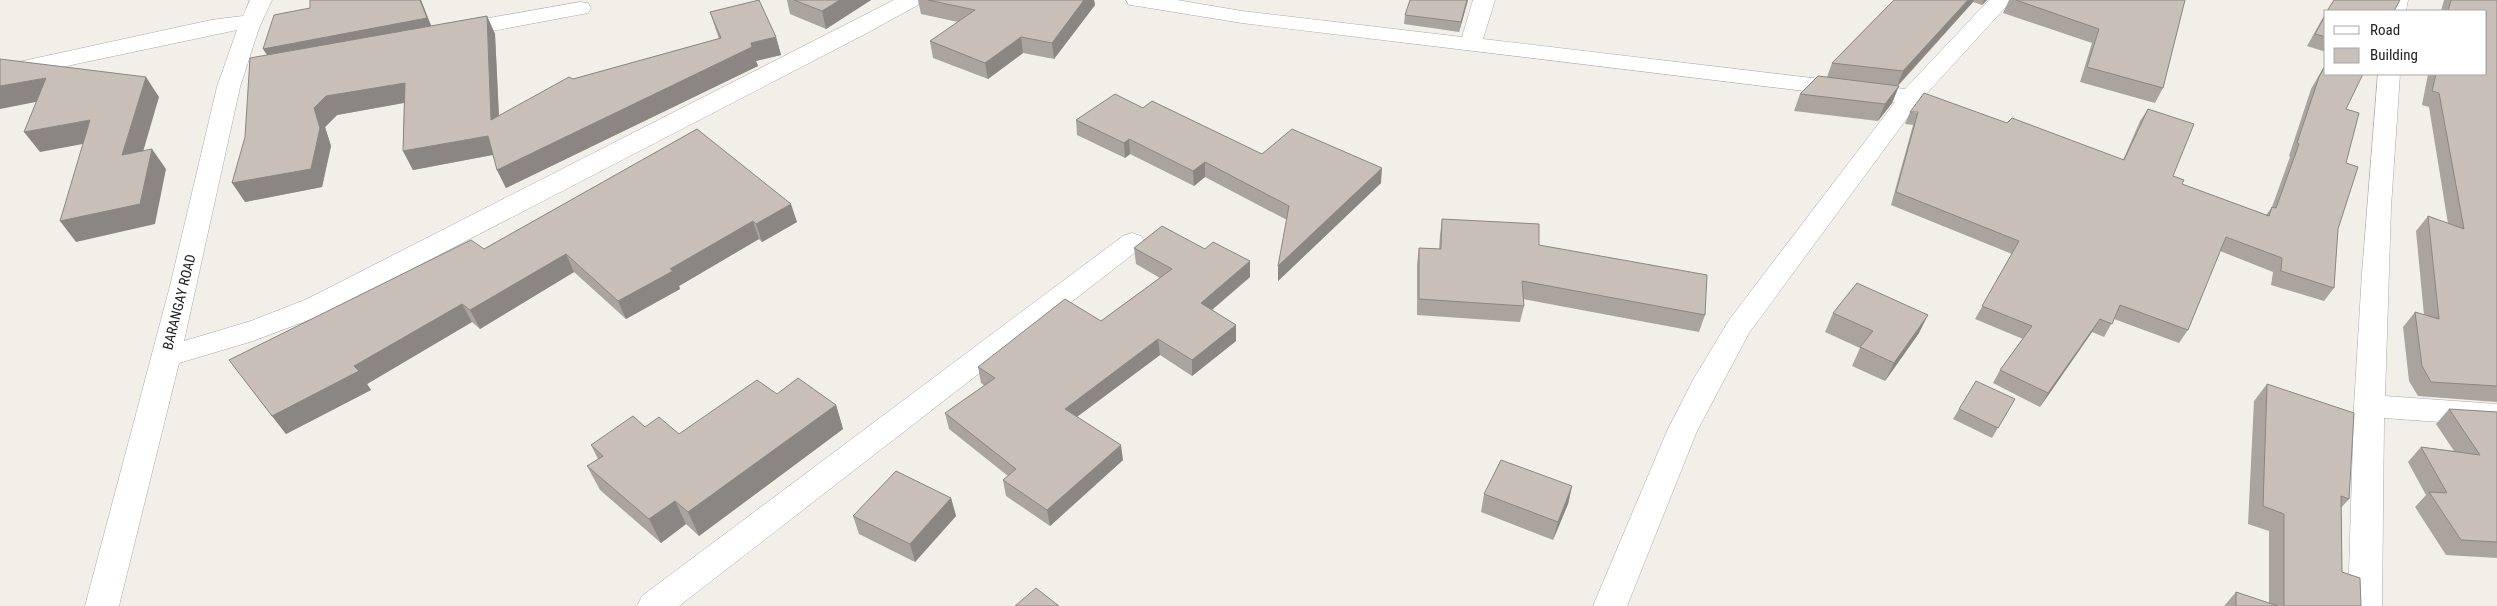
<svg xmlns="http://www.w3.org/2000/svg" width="2497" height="606" font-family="'Roboto Condensed',sans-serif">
<rect width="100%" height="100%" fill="#f2efe9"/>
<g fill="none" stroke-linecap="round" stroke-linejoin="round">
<defs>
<g id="minor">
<polygon points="250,0 272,0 259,28 240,87 184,341 251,321 307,299 894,0 921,0 918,5 867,33 327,313 253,341 179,363 119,606 85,606 170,286 217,87 237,30 5,79 0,78 0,66 211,20 243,16"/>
<polygon points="1126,0 1177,0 1242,11 1462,37 1473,0 1495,0 1483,39 1905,89 1989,0 2012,0 1919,102 1749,333 1697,431 1627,606 1593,606 1667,431 1693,380 1729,320 1895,102 1242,23 1137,6 1129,5"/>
<polygon points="2386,0 2408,0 2406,11 2384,11"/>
<polygon points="580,2 588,3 591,8 588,13 455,38 447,36 444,31 447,26 455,24"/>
<polygon points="2378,74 2400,74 2391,207 2385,396 2497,404 2497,426 2384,418 2382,606 2348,606 2354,406 2362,273"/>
<polygon points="1132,233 1141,236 1145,242 1141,248 679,606 637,606 642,596 1123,236"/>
</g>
</defs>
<use href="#minor" stroke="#a9a9a9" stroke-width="1"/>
<use href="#minor" fill="#fff" fill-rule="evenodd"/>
</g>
<g fill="#aba49e">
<polygon points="310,0 421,0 431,26 487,16 495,34 499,116 573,79 719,39 710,12 776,37 781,55 756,61 758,66 506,188 497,170 493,155 413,170 403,151 404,103 337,115 325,127 331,146 322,187 245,202 310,8"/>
<polygon points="787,0 871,0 826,29 790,14"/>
<polygon points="918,0 1094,0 1095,5 1054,59 1023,53 988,79 933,58 930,41 958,22 921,14"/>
<polygon points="1468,0 1459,32 1404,24 1405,15"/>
<polygon points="1894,0 1987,0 1982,5 1973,2 1898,86 1899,86 1892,103 1878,121 1794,111 1800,94 1827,77 1832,63"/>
<polygon points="2009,0 2185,0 2163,88 2155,103 2080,82 2092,43 2003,13"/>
<polygon points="2444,0 2497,0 2497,402 2418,396 2409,381 2403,327 2415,312 2424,315 2416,231 2428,216 2448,224 2429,107 2422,105 2428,74 2486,74 2486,11 2441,11"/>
<polygon points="2326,12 2326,52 2307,46"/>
<polygon points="2326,63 2326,74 2346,109 2346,163 2338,229 2334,288 2324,301 2271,285 2273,272 2220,251 2188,330 2179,343 2114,319 2104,337 2092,332 2040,407 1993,383 2000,370 2023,339 1975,319 2012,254 1891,205 1913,125 1905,124 1910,112 2007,123 2123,160 2140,121 2148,109 2173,176 2182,184 2266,215 2272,207 2290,157 2289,156 2311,89"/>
<polygon points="1143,108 1262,154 1381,183 1278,281 1287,220 1205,177 1194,186 1130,154 1125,158 1077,135 1076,120"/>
<polygon points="697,129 797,222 762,242 759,239 679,286 680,289 626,319 574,272 480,329 472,322 367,384 371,390 286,434 243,378 484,249"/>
<polygon points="1442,219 1539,245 1705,315 1699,332 1523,299 1524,306 1520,322 1417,315 1417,264 1419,248 1439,249 1440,235"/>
<polygon points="1134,248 1205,249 1250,261 1250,277 1212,310 1236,341 1192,376 1160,355 1077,417 1123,460 1050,526 1006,496 1003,480 1008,476 949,429 945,413 985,386 981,383 978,367 1101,321 1160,278 1136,264"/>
<polygon points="1833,313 1919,333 1885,381 1852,366 1860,348 1825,332"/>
<polygon points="2267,384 2349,499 2341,508 2342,572 2361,606 2224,606 2236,592 2269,603 2269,531 2248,524 2254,401"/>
<polygon points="777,394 836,405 843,429 699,536 686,524 661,543 600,490 587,466 598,459 591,445 645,427 679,434"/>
<polygon points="2015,399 1992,438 1953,419 1959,409"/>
<polygon points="2449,409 2497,412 2497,558 2446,555 2415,507 2426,495 2408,462 2421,447 2454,451 2436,424"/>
<polygon points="1572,486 1568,504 1553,540 1481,512 1484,494"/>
<polygon points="951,498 956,516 915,562 859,534 853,516"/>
</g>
<g fill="#8b8681">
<polygon points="420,0 421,0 432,28 269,58 263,49"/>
<polygon points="840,0 871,0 826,29 822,11"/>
<polygon points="1084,0 1094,0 1095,5 1054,59 1052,43"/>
<polygon points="1467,0 1468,0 1459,32 1461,22"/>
<polygon points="1968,0 1974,0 1973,2 1897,86 1903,71"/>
<polygon points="1984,0 1987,0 1982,5"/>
<polygon points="487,16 495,34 500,139 491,120"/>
<polygon points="776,37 781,55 756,61 758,66 506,188 497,170 751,43"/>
<polygon points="1021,37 1023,53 988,79 985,63"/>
<polygon points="146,77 159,97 136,176 122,155"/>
<polygon points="46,78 61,97 0,109 0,86"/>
<polygon points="405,83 414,101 337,115 325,127 331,146 322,187 245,202 232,183 326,96"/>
<polygon points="1899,86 1892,103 1878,121 1885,104"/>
<polygon points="90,120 104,140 40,152 24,132"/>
<polygon points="488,136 497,154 413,170 403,151"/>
<polygon points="1129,139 1130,154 1125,158 1124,143"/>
<polygon points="152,149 166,169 155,224 76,242 60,221"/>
<polygon points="1205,162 1205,177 1194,186 1193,171"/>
<polygon points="1382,168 1381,183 1278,281 1278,266"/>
<polygon points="791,204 797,222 762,242 756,224"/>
<polygon points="753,221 759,239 679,286 680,289 626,319 618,301 670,269"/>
<polygon points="566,254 574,272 480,329 470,310"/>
<polygon points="1250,261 1250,277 1201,319 1201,303"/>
<polygon points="462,304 472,322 367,384 371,390 286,434 272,416 354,366"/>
<polygon points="1928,315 1919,333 1885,381 1894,363"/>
<polygon points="2100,319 2092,332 2040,407 2048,393"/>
<polygon points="1236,325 1236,341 1192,376 1192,360"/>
<polygon points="1158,339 1160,355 1067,424 1065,409"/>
<polygon points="836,405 843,429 699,536 688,512"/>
<polygon points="1121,445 1123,460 1050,526 1047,510"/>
<polygon points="1572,486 1568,504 1553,540 1558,522"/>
<polygon points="951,498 956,516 915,562 910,544"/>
<polygon points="675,501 686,524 661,543 649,519"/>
</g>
<g fill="#c7bfb8" stroke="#8b8681">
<polygon points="310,0 420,0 427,18 263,49 274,15 310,8"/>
<polygon points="759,0 776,37 751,43 752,47 497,170 488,136 403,151 405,83 326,96 314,108 320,128 311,169 232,183 245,137 250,58 487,16 491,120 569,77 573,79 721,38 710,12"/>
<polygon points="794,0 840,0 822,11"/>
<polygon points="928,0 1084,0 1052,43 1021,37 985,63 930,41 975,10"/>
<polygon points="1410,0 1467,0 1461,22 1405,15"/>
<polygon points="1894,0 1968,0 1903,71 1832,63"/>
<polygon points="2016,0 2185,0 2163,88 2087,67 2099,29"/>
<polygon points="2334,0 2400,0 2394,11 2327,11"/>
<polygon points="2451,0 2497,0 2497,386 2431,382 2422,366 2415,312 2439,319 2428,216 2464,229 2439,93 2432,91 2436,74 2486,74 2486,11 2448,11"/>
<polygon points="2326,14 2326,37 2315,34"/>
<polygon points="0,59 146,77 122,155 152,149 140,204 60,221 90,120 24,132 46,78 0,86"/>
<polygon points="2326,64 2326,74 2363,74 2346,109 2359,113 2346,163 2358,167 2338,229 2334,288 2281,271 2282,258 2226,237 2188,330 2120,305 2112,324 2100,319 2048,393 2000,370 2032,326 1982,306 2019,241 1896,192 1918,112 1910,112 1924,93 2007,123 2012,118 2124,160 2148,109 2194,124 2173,176 2184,180 2182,184 2269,216 2272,207 2276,208 2299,144 2297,143 2319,77"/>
<polygon points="1818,76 1899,86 1885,104 1800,94"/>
<polygon points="1115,94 1143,108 1152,101 1262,154 1292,129 1382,168 1278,266 1289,206 1205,162 1193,171 1129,139 1124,143 1076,120"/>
<polygon points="697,129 791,204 756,224 753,221 670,269 673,271 618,301 566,254 470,310 462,304 354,366 359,371 272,416 229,360 471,240 484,249"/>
<polygon points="1442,219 1539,224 1539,245 1707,275 1705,315 1522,281 1524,306 1419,299 1419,248 1441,249"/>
<polygon points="1162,226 1205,249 1213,242 1250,261 1201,303 1236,325 1192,360 1158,339 1065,409 1121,445 1047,510 1003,480 1016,469 945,413 995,378 978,367 1065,299 1101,321 1172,269 1134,248"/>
<polygon points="1857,283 1928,315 1894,363 1860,347 1873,331 1833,313"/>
<polygon points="798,378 836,405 688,512 675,501 649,519 587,466 603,456 591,445 633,416 645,427 659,417 679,434 757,380 777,394"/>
<polygon points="1976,381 2015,399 1998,428 1959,409"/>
<polygon points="2267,384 2354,413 2349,499 2341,496 2342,572 2360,578 2361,606 2284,606 2284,514 2263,506"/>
<polygon points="2449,409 2497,412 2497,542 2461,540 2429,492 2447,493 2421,447 2480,455"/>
<polygon points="1501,460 1572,486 1558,522 1484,494"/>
<polygon points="896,471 951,498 910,544 853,516"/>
<polygon points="1036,588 1059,606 1015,606"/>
<polygon points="2236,592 2278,606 2236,606"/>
</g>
<g text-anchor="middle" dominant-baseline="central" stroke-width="4" stroke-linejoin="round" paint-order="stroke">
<g font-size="14" fill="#222" stroke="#fff">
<text transform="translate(179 302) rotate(-76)">BARANGAY ROAD</text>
</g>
</g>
<rect x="2324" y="10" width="162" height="65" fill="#ffffff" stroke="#a7a7a7"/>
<rect x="2334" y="26" width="25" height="8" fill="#ffffff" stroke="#a7a7a7"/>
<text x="2370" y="35" font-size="15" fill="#222222">Road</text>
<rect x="2334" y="48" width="25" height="15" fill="#c7bfb8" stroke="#a7a7a7"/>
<text x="2370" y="60" font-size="15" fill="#222222">Building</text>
</svg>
